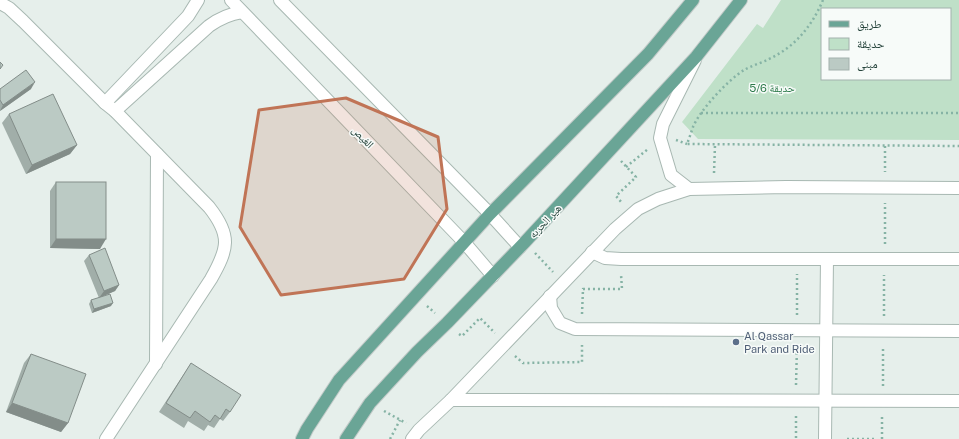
<svg xmlns="http://www.w3.org/2000/svg" width="959" height="439" font-family="'Public Sans','Noto Naskh Arabic',sans-serif">
<rect width="100%" height="100%" fill="#e6efeb"/>
<path fill="#bfe0c8" fill-rule="evenodd" d="M781 0H959V140L698 139 682 122 757 24 763 28ZM822 9H950V79H822Z"/>
<g fill="none" stroke-linecap="round" stroke-linejoin="round">
<defs>
<g id="minor">
<polyline points="231,0 464,242 493,276"/>
<polyline points="280,0 490,214 520,247"/>
<path d="M0 3 9 8 23 21 105 103 115 111 209 207C232 236 228 249 211 279L106 439"/>
<polyline points="105,103 188,16 198,0"/>
<path d="M115 111 209 26C220 18 229 14 242 12"/>
<polyline points="689,189 671,175 660,138 663,124 695,60"/>
<polyline points="592,252 605,258 621,259 959,259"/>
<polyline points="550,296 551,308 560,323 575,329 959,331"/>
<polyline points="156,364 157,154"/>
<polyline points="451,400 959,401"/>
<polyline points="412,439 419,430 451,400 615,229 638,209 658,199 689,189 786,187 959,188"/>
<polyline points="825,439 827,259"/>
</g>
<g id="major">
<polyline points="302,439 307,429 339,380 490,214 648,54 693,0"/>
<polyline points="346,439 370,403 417,352 447,323 525,242 696,57 741,0"/>
</g>
</defs>
<use href="#minor" stroke="#a8b8b2" stroke-width="14"/>
<use href="#major" stroke="#c2cac8" stroke-width="14"/>
<g stroke="#86b3a5" stroke-width="2.5" stroke-dasharray="2 3" stroke-linecap="butt">
<path d="M823 0C812 26 795 47 769 59 761 63 751 66 744 70 728 80 700 110 693 127 691 133 689 139 687 144L959 146"/>
<polyline points="701,113 959,113"/>
<polyline points="676,140 687,144"/>
<polyline points="885,146 885,172"/>
<polyline points="621,161 636,177 616,196 622,203"/>
<polyline points="626,167 648,149"/>
<polyline points="714,173 715,145"/>
<polyline points="885,244 885,203"/>
<polyline points="535,253 553,272"/>
<polyline points="427,306 435,313"/>
<polyline points="582,314 583,289 622,289 621,274"/>
<polyline points="797,315 797,274"/>
<polyline points="884,316 884,275"/>
<polyline points="459,334 462,336 480,318 495,333"/>
<polyline points="515,356 523,363 582,362 582,345"/>
<polyline points="796,385 797,346"/>
<polyline points="883,386 883,347"/>
<polyline points="384,411 406,423"/>
<polyline points="796,416 796,439"/>
<polyline points="882,417 882,439"/>
<polyline points="390,439 400,420"/>
<polyline points="847,439 874,439"/>
</g>
<use href="#minor" stroke="#fff" stroke-width="12"/>
<use href="#major" stroke="#6aa596" stroke-width="12"/>
</g>
<g fill="#a1aea9">
<polygon points="0,89 31,89 0,111"/>
<polygon points="9,114 77,145 70,154 26,174 2,123"/>
<polygon points="56,182 100,249 50,248 50,191"/>
<polygon points="89,255 119,285 115,291 103,296 111,306 92,313 89,304 91,300 99,298 84,261"/>
<polygon points="31,354 68,423 61,432 6,412 24,363"/>
<polygon points="191,363 230,412 223,421 220,419 214,428 208,425 204,431 188,421 184,428 159,412"/>
</g>
<g fill="#838d89">
<polygon points="35,82 31,89 0,111 3,105"/>
<polygon points="77,145 70,154 26,174 32,165"/>
<polygon points="56,239 106,239 100,249 50,248"/>
<polygon points="119,285 115,291 99,298 104,291"/>
<polygon points="113,303 111,306 92,313 94,309"/>
<polygon points="12,403 68,423 61,432 6,412"/>
</g>
<g fill="#bbcac4" stroke="#838d89">
<polygon points="0,62 3,65 0,69"/>
<polygon points="26,70 35,82 3,105 0,100 0,89"/>
<polygon points="53,94 77,145 32,165 9,114"/>
<rect x="56" y="182" width="50" height="57"/>
<polygon points="105,248 119,285 104,291 89,255"/>
<polygon points="110,294 113,303 94,309 91,300"/>
<polygon points="31,354 86,374 68,423 12,403"/>
<polygon points="191,363 241,395 230,412 226,409 220,419 215,415 210,422 195,411 190,418 166,403"/>
</g>
<path fill="#c07456" fill-opacity="0.2" stroke="#c07456" stroke-width="3" stroke-linejoin="round" d="M346 98 438 137 447 209 404 279 281 295 240 227 259 110Z"/>
<circle fill="#5c6f8a" stroke="#f7fbf9" stroke-width="1.5" cx="736" cy="342" r="4"/>
<g text-anchor="middle" dominant-baseline="central" stroke-width="3" stroke-linejoin="round" paint-order="stroke">
<g font-size="11" fill="#2d7a4b" stroke="#f7fbf9">
<text x="772" y="88">حديقة 5/6</text>
</g>
<g font-size="11" fill="#24423a" stroke="#f7fbf9">
<text transform="translate(363 137) rotate(46)">الغيص</text>
<text transform="translate(545 221) rotate(-47)">هير الحربه</text>
</g>
<g font-size="11" fill="#4e5e75" stroke="#f7fbf9" text-anchor="start">
<text x="744" y="336">Al Qassar<tspan x="744" dy="13">Park and Ride</tspan></text>
</g>
</g>
<rect x="821" y="8" width="130" height="72" fill="#f7fbf9" stroke="#a3b1ad"/>
<rect x="829" y="21" width="20" height="6" fill="#6aa596" stroke="#a3b1ad"/>
<text x="857" y="28" font-size="12" fill="#24423a">طريق</text>
<rect x="829" y="38" width="20" height="12" fill="#bfe0c8" stroke="#a3b1ad"/>
<text x="857" y="48" font-size="12" fill="#24423a">حديقة</text>
<rect x="829" y="58" width="20" height="12" fill="#bbcac4" stroke="#a3b1ad"/>
<text x="857" y="68" font-size="12" fill="#24423a">مبنى</text>
</svg>
